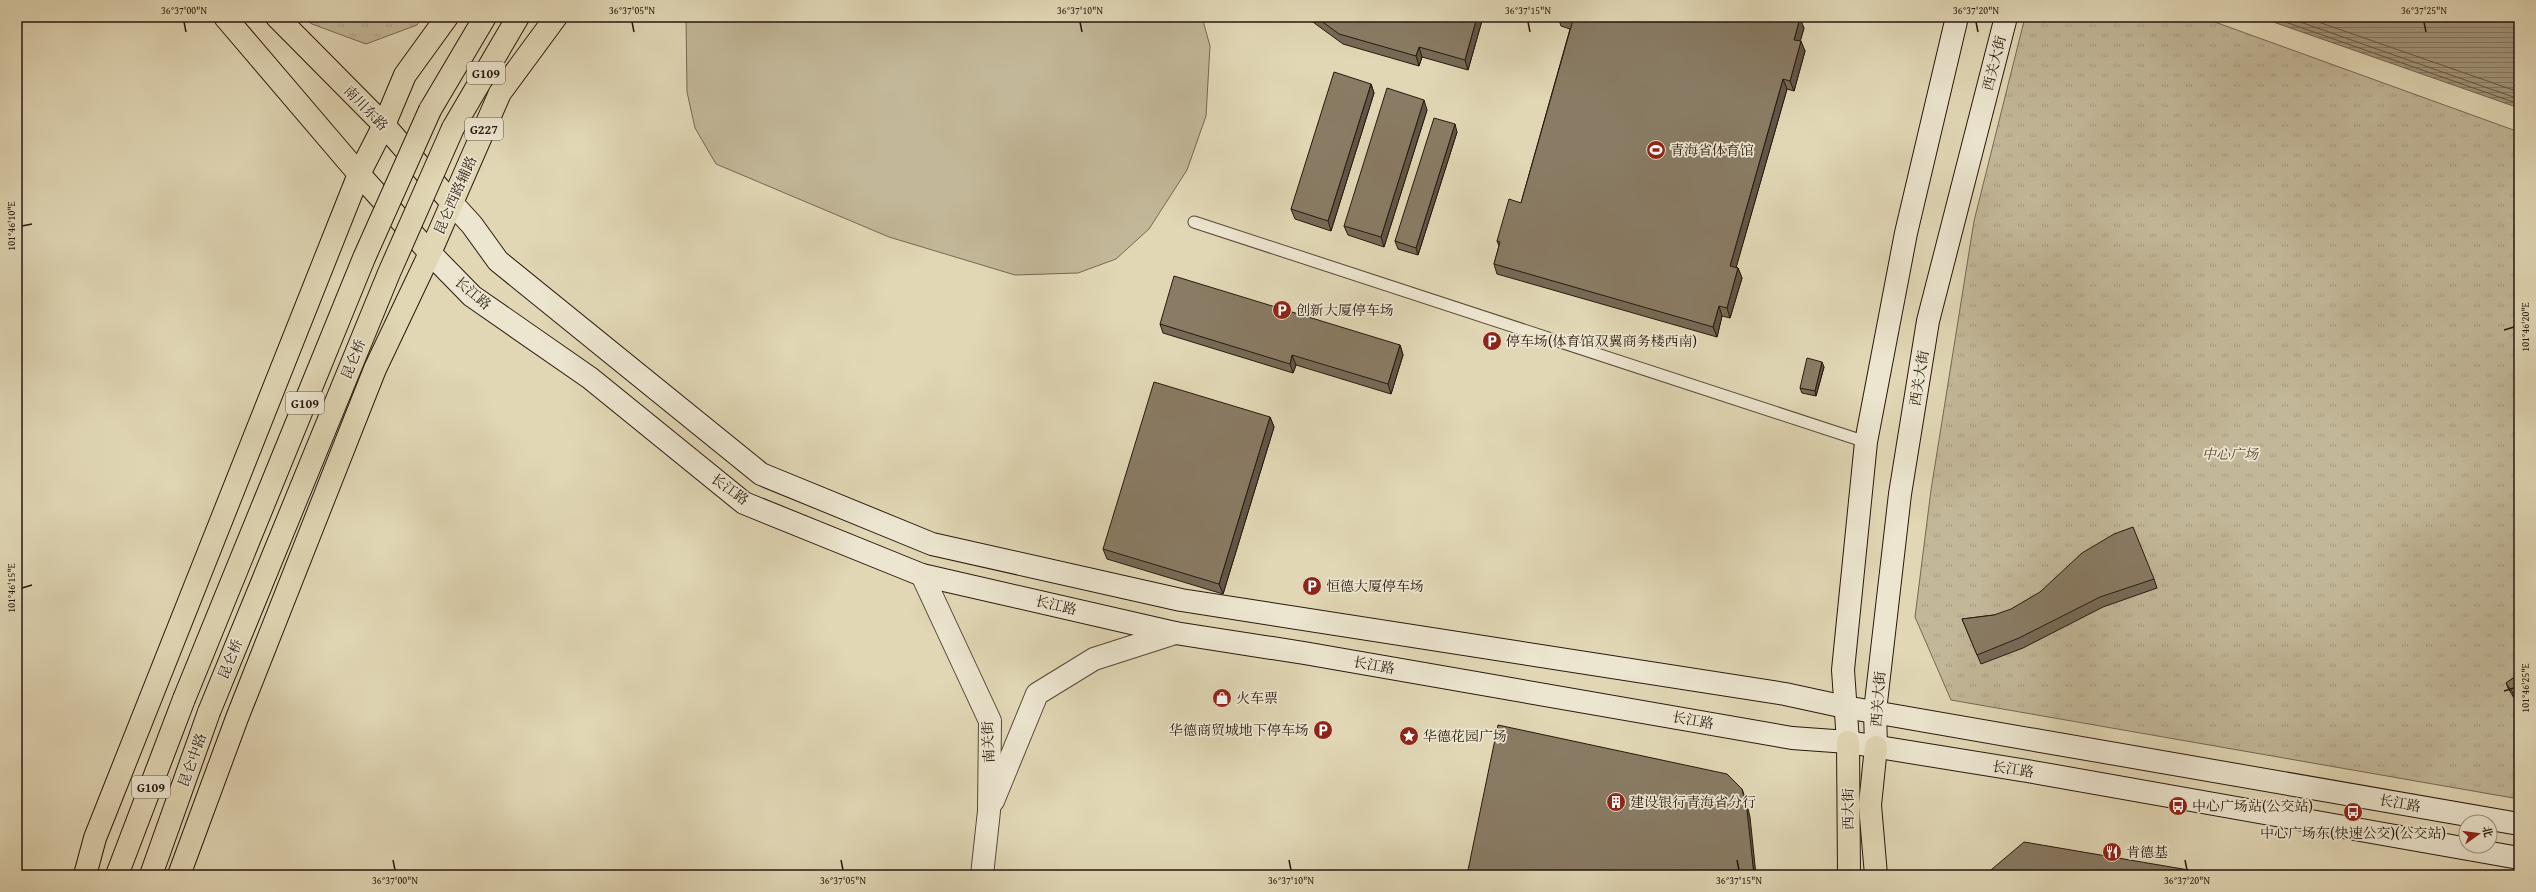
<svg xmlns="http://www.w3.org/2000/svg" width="2536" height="892" font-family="'Gentium Book Plus','Noto Serif SC',serif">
<defs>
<pattern id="park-tufts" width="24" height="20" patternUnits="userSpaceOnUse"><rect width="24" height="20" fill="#c2b798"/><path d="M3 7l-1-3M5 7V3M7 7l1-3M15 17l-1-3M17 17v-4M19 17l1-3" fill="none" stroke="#a79d82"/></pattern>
<pattern id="water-rules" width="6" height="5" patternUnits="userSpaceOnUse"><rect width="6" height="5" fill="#a2967c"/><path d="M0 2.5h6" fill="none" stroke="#847964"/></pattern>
</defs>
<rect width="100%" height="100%" fill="#e1d7b5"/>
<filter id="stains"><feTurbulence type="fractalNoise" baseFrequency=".005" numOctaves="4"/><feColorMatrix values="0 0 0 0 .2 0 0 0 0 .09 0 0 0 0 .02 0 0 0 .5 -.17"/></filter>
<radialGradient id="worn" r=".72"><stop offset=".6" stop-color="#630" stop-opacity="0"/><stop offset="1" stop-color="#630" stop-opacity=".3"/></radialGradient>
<g fill="url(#park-tufts)" stroke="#766852">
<polygon points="300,17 422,17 417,25 366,44 312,24"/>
<polygon points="2025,17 2201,17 2519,132 2519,799 1951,700 1915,617 1931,490 1974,221"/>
</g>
<polygon fill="#c2b798" stroke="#766852" points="686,17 1202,17 1210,46 1206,116 1187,170 1149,229 1116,259 1078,273 1015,275 889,237 716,164 695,128 687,92"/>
<polygon fill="url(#water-rules)" stroke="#726450" points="2259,17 2519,17 2519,108"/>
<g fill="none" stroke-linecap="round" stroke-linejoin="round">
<g stroke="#665744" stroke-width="1">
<polyline points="2271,17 2519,104"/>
<polyline points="2286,17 2519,99"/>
<polyline points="2304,17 2519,92"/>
</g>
<defs>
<polyline id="service" points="1194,222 1866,442"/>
<g id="minor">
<polyline points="922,575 990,721 989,811 982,875"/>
<polyline points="993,801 1037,694 1094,659 1175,633"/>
</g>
<g id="secondary">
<polyline points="452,203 472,225 498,261 761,474 932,544 1181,600 1785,694 1845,707 2519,824"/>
<polyline points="430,253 472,296 590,378 744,503 922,575 1175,633 1304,653 1792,738 1848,742 2033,772 2519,858"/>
<polyline points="1848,742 1843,670 1866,442 1906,233 1957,17"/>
<polyline points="1876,747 1875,711 1900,494 1928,321 2006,17"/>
</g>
<g id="primary">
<polyline points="1848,742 1849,875"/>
<polyline points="1876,875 1870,805 1876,747"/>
</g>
<g id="trunk">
<polyline points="225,17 359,174 430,253"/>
<polyline points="277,17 384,125 452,203"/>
<polyline points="430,110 485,17"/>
<polyline points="453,128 518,17"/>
<polyline points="85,875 95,838 359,174 384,125 405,75 447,17"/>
<polyline points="117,875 184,699"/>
<polyline points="151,875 209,712"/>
<polyline points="179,875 237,718 375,369 430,253 500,93 556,17"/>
</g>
</defs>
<use href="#service" stroke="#574837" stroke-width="13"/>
<use href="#minor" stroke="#574837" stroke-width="24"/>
<use href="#secondary" stroke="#29180d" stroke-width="24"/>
<use href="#primary" stroke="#29180d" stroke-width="24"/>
<use href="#trunk" stroke="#29180d" stroke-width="24"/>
<use href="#service" stroke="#ece5cf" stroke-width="11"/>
<use href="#minor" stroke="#ece5cf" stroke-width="22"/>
<use href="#secondary" stroke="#ece5cf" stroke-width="22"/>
<use href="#primary" stroke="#e1d7b5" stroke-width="22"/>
<use href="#trunk" stroke="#e1d7b5" stroke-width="22"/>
<defs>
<g id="trunk-bridge">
<polyline points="184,699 364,258 430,110"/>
<polyline points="209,712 389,273 453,128"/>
</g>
</defs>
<use href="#trunk-bridge" stroke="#29180d" stroke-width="24" stroke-linecap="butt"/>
<use href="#trunk-bridge" stroke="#e1d7b5" stroke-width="22"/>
</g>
<g fill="#766a56" stroke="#29180d">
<polygon points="1306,17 1483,17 1468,70 1422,57 1419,66 1343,44"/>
<polygon points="1558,17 1796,17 1804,28 1800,41 1805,51 1794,91 1787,89 1736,267 1738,268 1742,278 1730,318 1722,316 1717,337 1497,274 1494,264 1499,246 1497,241 1521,203 1570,29 1561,26"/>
<polygon points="1371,84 1374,93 1331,231 1295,219 1291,209"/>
<polygon points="1427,110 1384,247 1348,235 1344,226"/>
<polygon points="1457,132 1418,255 1398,249 1395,241"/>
<polygon points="1160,324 1400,345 1403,355 1391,394 1296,365 1293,373 1163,333"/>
<polygon points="1824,367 1816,396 1802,393 1800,388"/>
<polygon points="1270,417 1274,427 1223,594 1107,559 1103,549"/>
<polygon points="2154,579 2157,588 2103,607 2023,648 1981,664 1962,619 1994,615"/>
<polygon points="2519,674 2514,698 2508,688 2506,683"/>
</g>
<g fill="#605646" stroke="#29180d">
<polygon points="1477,17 1483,17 1468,70 1465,60"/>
<polygon points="1800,18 1804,28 1798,49 1794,40"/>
<polygon points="1801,41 1805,51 1794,91 1790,81"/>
<polygon points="1419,47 1422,57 1419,66 1416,56"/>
<polygon points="1783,79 1787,89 1734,275 1730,266"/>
<polygon points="1371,84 1374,93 1331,231 1328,221"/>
<polygon points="1424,100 1427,110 1384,247 1381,237"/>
<polygon points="1455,124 1457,132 1418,255 1416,248"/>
<polygon points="1738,268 1742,278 1730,318 1727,308"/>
<polygon points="1719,306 1722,316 1717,337 1713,327"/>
<polygon points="1400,345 1403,355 1391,394 1388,384"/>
<polygon points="1292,355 1296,365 1293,373 1290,364"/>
<polygon points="1822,362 1824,367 1816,396 1815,391"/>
<polygon points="1270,417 1274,427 1223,594 1219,584"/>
<polygon points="2519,688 2519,694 2514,698 2513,693"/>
<polygon points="1742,789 1745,797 1750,817 1756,875 1754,875"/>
</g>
<g fill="#897b64" stroke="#29180d">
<polygon points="1316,17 1477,17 1465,60 1419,47 1416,56 1339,34"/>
<polygon points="1560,17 1796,17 1800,18 1794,40 1801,41 1790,81 1783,79 1730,266 1738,268 1727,308 1719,306 1713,327 1494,264 1500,242 1497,241 1509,199 1521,203 1573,20"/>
<polygon points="1334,72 1371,84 1328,221 1291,209"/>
<polygon points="1387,88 1424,100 1381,237 1344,226"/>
<polygon points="1434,118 1455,124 1416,248 1395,241"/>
<polygon points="1174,276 1400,345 1388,384 1292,355 1290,364 1160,324"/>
<polygon points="1807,358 1822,362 1815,391 1800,388"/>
<polygon points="1154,382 1270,417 1219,584 1103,549"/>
<polygon points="2133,527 2154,579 2100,597 2019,638 1977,655 1962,619 1994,615 2011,609 2040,592 2082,553 2114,534"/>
<polygon points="2519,674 2519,688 2513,693 2506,683"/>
<polygon points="1498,725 1727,774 1742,789 1747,810 1754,875 1467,875"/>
<polygon points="2024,842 2218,875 1985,875"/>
</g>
<path fill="none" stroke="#29180d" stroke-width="1.5" d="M184 22 186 32M632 22 634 32M1080 22 1082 32M1528 22 1530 32M1976 22 1978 32M2424 22 2426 32M22 226 32 224M2504 330 2514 327M22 588 32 585M2504 691 2514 688M393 860 395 870M841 860 843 870M1289 860 1291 870M1737 860 1739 870M2185 860 2187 870"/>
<defs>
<symbol id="stadium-disc" viewBox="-11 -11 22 22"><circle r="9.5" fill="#8f2418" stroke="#ece5cf"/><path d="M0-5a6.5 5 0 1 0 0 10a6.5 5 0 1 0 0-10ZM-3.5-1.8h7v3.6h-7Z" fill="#fff"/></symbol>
<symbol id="parking-disc" viewBox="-11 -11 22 22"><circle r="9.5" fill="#8f2418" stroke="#ece5cf"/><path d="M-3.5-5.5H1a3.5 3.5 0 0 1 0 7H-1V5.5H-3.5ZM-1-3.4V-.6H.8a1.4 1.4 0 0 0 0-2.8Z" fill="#fff"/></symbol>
<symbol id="shop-disc" viewBox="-11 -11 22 22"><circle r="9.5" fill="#8f2418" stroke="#ece5cf"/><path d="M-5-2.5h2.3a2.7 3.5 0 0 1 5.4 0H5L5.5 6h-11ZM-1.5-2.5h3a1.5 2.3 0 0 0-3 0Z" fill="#fff"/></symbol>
<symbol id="sight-disc" viewBox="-11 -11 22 22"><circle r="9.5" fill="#8f2418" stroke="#ece5cf"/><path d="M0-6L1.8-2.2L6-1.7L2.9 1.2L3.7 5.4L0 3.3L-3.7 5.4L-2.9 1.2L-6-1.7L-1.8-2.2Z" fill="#fff"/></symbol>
<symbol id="building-disc" viewBox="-11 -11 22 22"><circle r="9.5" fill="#8f2418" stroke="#ece5cf"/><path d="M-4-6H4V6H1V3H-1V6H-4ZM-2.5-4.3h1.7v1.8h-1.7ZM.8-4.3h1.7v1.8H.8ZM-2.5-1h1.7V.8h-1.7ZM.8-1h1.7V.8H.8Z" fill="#fff"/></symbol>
<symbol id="bus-disc" viewBox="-11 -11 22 22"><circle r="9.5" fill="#8f2418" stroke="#ece5cf"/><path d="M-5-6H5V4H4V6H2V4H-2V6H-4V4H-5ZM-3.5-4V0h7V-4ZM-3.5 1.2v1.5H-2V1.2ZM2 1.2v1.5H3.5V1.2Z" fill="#fff"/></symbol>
<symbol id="restaurant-disc" viewBox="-11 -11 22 22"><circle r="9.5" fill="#8f2418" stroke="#ece5cf"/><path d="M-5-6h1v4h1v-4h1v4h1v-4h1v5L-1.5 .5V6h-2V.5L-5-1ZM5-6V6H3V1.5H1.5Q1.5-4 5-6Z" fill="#fff"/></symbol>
</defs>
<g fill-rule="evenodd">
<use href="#stadium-disc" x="1645" y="139" width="22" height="22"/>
<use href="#parking-disc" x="1271" y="299" width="22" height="22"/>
<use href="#parking-disc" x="1481" y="330" width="22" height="22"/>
<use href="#parking-disc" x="1301" y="575" width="22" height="22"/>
<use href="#shop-disc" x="1211" y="687" width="22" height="22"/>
<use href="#parking-disc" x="1312" y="719" width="22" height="22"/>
<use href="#sight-disc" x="1398" y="725" width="22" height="22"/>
<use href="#building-disc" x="1605" y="791" width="22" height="22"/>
<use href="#bus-disc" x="2167" y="795" width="22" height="22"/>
<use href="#bus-disc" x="2342" y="801" width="22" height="22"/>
<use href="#restaurant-disc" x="2101" y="841" width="22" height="22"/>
</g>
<g text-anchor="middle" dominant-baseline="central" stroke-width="3.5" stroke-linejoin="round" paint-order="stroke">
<g fill="#ece5cf" stroke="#645647" stroke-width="1">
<rect x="467" y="62" width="38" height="22" rx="3"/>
<rect x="465" y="118" width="38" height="22" rx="3"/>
<rect x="286" y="392" width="38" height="22" rx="3"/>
<rect x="132" y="776" width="38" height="22" rx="3"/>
</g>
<g font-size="13" font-weight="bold" fill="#29180d">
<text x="486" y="73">G109</text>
<text x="484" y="129">G227</text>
<text x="305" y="403">G109</text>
<text x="151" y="787">G109</text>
</g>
<g font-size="14" fill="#29180d" stroke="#ece5cf">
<text transform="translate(1994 63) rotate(-76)">西关大街</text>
<text transform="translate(366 108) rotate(46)">南川东路</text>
<text transform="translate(455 195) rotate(-66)">昆仑西路辅路</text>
<text transform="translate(473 293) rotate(40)">长江路</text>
<text transform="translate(353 359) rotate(-68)">昆仑桥</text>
<text transform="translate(1919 378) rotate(-81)">西关大街</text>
<text transform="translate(730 489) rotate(36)">长江路</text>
<text transform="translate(1056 605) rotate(13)">长江路</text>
<text transform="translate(230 659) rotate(-68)">昆仑桥</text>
<text transform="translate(1374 665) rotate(10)">长江路</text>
<text transform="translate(1878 699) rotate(-86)">西关大街</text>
<text transform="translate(1693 720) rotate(10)">长江路</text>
<text transform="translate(988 742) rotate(-93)">南关街</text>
<text transform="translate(192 760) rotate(-70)">昆仑中路</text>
<text transform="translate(2013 769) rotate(9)">长江路</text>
<text transform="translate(2400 803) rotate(10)">长江路</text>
<text transform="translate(1848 809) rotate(-91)">西大街</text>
</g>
<g font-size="14" fill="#29180d" stroke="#ece5cf" text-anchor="start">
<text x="1670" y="150">青海省体育馆</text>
<text x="1296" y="310">创新大厦停车场</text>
<text x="1506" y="341">停车场(体育馆双翼商务楼西南)</text>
<text x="1326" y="586">恒德大厦停车场</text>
<text x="1236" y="698">火车票</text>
<text x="1309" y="730" text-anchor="end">华德商贸城地下停车场</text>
<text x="1423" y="736">华德花园广场</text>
<text x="1630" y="802">建设银行青海省分行</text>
<text x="2192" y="806">中心广场站(公交站)</text>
<text x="2353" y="833" text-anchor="middle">中心广场东(快速公交)(公交站)</text>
<text x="2126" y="852">肯德基</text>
</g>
<g font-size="14" font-style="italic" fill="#574837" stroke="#ece5cf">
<text x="2230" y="454">中心广场</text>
</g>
</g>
<rect width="2536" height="892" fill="none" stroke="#e1d7b5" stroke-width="44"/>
<g transform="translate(2478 834) rotate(76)"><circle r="19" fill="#ece5cf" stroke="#9e9381"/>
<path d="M0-3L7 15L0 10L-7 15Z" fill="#8f2418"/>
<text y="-6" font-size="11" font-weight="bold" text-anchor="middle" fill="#29180d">北</text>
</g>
<rect x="22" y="22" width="2492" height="848" fill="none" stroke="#29180d" stroke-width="1.5"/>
<g font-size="10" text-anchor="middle" fill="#29180d">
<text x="184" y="14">36°37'00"N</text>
<text x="632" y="14">36°37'05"N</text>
<text x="1080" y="14">36°37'10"N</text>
<text x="1528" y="14">36°37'15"N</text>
<text x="1976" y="14">36°37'20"N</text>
<text x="2424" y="14">36°37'25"N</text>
<text transform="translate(11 226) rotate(-90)" y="4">101°46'10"E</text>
<text transform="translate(2525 327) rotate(-90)" y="4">101°46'20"E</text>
<text transform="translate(11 588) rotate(-90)" y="4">101°46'15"E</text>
<text transform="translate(2525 688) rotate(-90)" y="4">101°46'25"E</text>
<text x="395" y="884">36°37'00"N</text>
<text x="843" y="884">36°37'05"N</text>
<text x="1291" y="884">36°37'10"N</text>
<text x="1739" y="884">36°37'15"N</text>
<text x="2187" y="884">36°37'20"N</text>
</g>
<rect width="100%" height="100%" filter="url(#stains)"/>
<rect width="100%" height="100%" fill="url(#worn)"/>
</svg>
